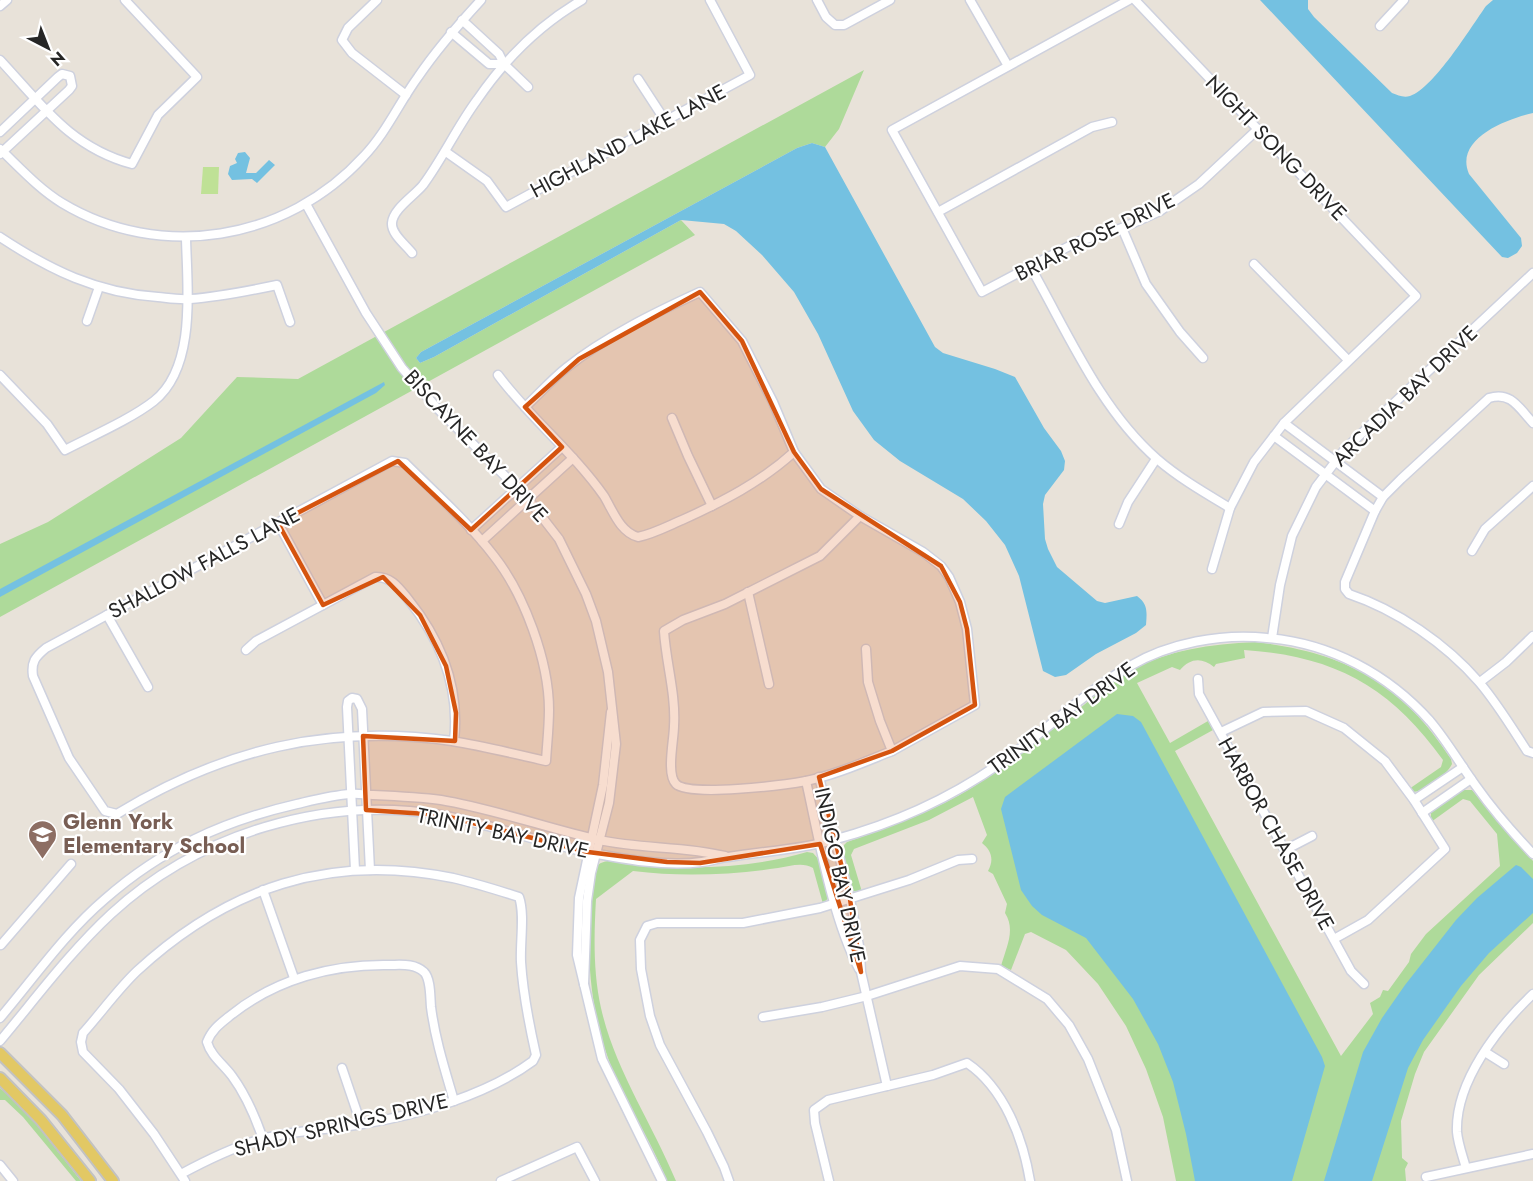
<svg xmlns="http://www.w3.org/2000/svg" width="1533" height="1181" font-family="Jost,sans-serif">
<rect width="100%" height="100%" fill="#e8e2d9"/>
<g fill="#aeda9a">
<polygon points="864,70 839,129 825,147 812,143 797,148 421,352 416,358 420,363 434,357 681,220 695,235 0,617 0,544 48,522 181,438 237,377 298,379"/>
<path d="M1255 642C1344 652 1402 683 1451 759L1452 764C1447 775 1424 793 1411 792L1409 789 1441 767 1443 760C1390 686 1334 656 1244 650L1245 658 1216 664 1214 667C1202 657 1190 658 1180 670L1172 667 1137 683 1170 743 1208 721 1213 730 1175 751 1341 1056 1373 1014 1370 1003 1380 997 1383 990 1388 991 1409 962 1411 954 1426 934 1500 866 1497 834 1470 801 1463 799 1431 822V813L1433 810 1462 790H1472L1533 861V923L1479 975 1424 1052 1415 1074 1401 1121 1402 1158 1408 1163 1405 1169 1406 1181H1176L1163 1117 1146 1069 1126 1026 1098 984 1066 950 1031 932 1025 934 1011 970 1001 966C1006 948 1016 930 1005 913L1007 904 993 874 988 871C994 860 992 851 982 843L987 835 973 797 929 820 854 849 851 855 862 892 853 891 851 887 842 854 844 845 847 842C891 827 934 811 973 787 1011 763 1045 735 1080 708 1095 696 1111 682 1128 672 1167 650 1211 644 1255 642Z"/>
<path d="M807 852 813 853 820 861 829 897 823 904 813 868C803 862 790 866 778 868 730 875 681 877 633 871L596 899C594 935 593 972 601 1008 615 1070 652 1123 676 1181H667C653 1145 632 1113 616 1078 596 1033 589 987 589 939 589 916 589 888 597 866 608 855 632 864 646 865 699 870 756 867 807 852Z"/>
<polygon points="0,1088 27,1112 81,1181 76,1181 23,1117 5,1100 0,1100"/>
</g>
<polygon fill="#bfe196" points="203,167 219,167 218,194 201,194"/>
<g fill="#74c1e1">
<path d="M1260 0H1308V9L1314 17 1392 93C1398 95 1403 98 1410 96 1434 88 1471 27 1486 6L1493 0H1533V113C1506 119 1454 139 1469 174L1521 238 1522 246 1517 253 1508 258 1502 257Z"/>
<path d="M812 143 825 147 935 347 943 353 995 369 1015 377 1044 428 1061 451 1065 461 1064 470 1045 495 1043 504 1045 539 1048 549 1057 567 1097 601 1105 603 1137 596C1148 604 1147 612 1146 625L1136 633 1096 654 1066 675 1055 677 1043 671 1019 576 1005 545 986 521 963 499 900 461 874 440 853 411 818 334 794 292 762 255 736 231 724 224 681 220 434 357 420 363 416 358 421 352 797 148Z"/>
<polygon points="245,152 250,158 246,173 256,173 269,160 275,165 257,183 252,179 232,180 228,174 230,166 237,163 235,159 238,153"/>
<polygon points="384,382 385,385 376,393 0,597 0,589"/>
<polygon points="1117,714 1133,716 1141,722 1322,1057 1325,1066 1292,1181 1195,1181 1186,1134 1173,1082 1158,1044 1133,999 1086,938 1042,915 1032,906 1021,890 1001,809 1005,797"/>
<polygon points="1516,865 1521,867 1533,879 1533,913 1489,953 1461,986 1423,1040 1408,1068 1372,1181 1324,1181 1363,1052 1382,1018 1405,985 1456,920 1477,898"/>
</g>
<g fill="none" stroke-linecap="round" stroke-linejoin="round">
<defs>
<g id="minor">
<polyline points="377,0 348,28 342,40 352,53 406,95"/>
<polyline points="817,0 826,17 835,25 844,25 890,0"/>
<polyline points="970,0 1008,66"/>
<polyline points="1129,0 892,130 982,292 1077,242 1122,228 1160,211 1199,184 1258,129"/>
<polyline points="1135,0 1416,296 1284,423 1254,462 1230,508 1212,569"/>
<polyline points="0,6 7,0"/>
<polyline points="462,20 499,54 504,64 528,87"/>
<polyline points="1380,26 1404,0"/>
<polyline points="451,32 489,64 504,64"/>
<path d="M0 60C42 105 70 147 132 164L158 115 197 77 125 0"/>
<polyline points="638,79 666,122"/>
<polyline points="0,132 58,77 62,74 70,76 72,86 69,90 0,154"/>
<path d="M0 149C20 168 39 189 62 203 160 262 287 241 364 156 386 133 399 103 418 77 437 49 458 25 481 0"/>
<polyline points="446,152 487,181 506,207 750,75 710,0"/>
<polyline points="306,204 366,313 402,368 436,407 528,499 559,539 586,594 596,621 608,672 616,744 609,803 591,873 587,901 584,984"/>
<polyline points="938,212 1092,127 1112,122"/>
<polyline points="1122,228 1146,284 1180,332 1203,358"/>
<path d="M0 237C50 270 97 293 158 297 168 298 179 300 190 299 219 297 248 291 277 285L290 322"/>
<path d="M412 253C406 245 391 234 392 223 393 209 414 196 423 185 443 158 457 127 477 100 505 59 539 25 582 0"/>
<polyline points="1254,264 1348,360"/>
<path d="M1031 268C1068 333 1100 409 1157 459 1179 478 1205 493 1230 508"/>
<polyline points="87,321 99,287"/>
<path d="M0 375 47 424 65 450C92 436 131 419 154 401 197 367 187 286 186 238"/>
<path d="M498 375C530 418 573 452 604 496 613 511 620 532 638 537 653 534 668 526 682 520 722 502 761 482 794 452"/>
<path d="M525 407C539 394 551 380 566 368 605 337 654 313 700 292L742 341 773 402 794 452 821 489 860 516 923 552 941 566 949 577 960 602 967 629 975 705 892 751 880 721 868 682 866 649"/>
<polyline points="672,418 688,456 712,506"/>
<polyline points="1284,423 1383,497"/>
<path d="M1533 423C1519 408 1511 391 1489 398L1401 479 1383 497 1375 511 1345 582V589L1349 594C1397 610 1446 644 1479 682 1497 703 1512 728 1527 751L1533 753"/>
<polyline points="1274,436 1375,511"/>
<path d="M392 461 405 463C435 493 468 522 494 556 524 594 549 661 549 710 549 727 547 744 546 761 515 754 483 746 452 741 328 724 223 749 117 814L105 811 69 758 33 676C31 662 35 657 46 648Z"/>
<path d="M860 516 820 556 725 604 683 620 664 631C666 663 676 694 674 726 674 740 666 774 676 784 689 797 785 785 806 781 835 775 864 762 892 751"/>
<polyline points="278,523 323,605"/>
<polyline points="1119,524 1128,502 1156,459"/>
<polyline points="471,530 562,447"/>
<polyline points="482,541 573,458"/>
<polyline points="1472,551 1485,529 1533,486"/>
<polyline points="748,592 769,684"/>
<polyline points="107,615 148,687"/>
<polyline points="1272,638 1280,585 1292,536 1316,487 1345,449 1533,273"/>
<path d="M246 650 256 641 375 577C391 576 399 588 408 599 441 640 460 688 454 741"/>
<polyline points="1198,679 1199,694 1351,971 1364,984"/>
<polyline points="1480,682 1506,662 1533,636"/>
<polyline points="611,712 603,785 579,898 577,955 602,1059 662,1181"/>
<polyline points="1221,732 1263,712 1306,711 1344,728 1385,761 1414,800 1445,849 1368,920 1334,939"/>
<polyline points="819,777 850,899 860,951 861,972 887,1086"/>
<path d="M806 781C819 839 832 917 859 969"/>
<polyline points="1414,800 1463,767"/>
<polyline points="1422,813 1471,779"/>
<polyline points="1285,850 1312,836"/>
<polyline points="355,870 347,707 348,701 352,698 357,699 362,709 370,870"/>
<polyline points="263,890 294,978"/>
<polyline points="1,945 71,864"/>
<polyline points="763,1017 822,1007 867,996 960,966 998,969 1047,999 1069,1025 1088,1059 1116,1130 1127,1181"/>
<path d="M0 1018C34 978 65 933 105 899 162 849 223 821 297 804 314 800 333 795 351 794 358 793 366 795 373 795 396 796 419 797 441 800 494 809 547 828 599 840 641 849 684 846 725 856"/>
<path d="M0 1041C36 998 70 952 111 914 198 834 324 795 441 815 490 824 538 842 587 852 623 859 665 867 702 862 711 861 719 858 728 857 764 851 799 850 833 840 893 824 951 798 1002 762 1045 732 1084 692 1130 666 1169 643 1222 633 1267 638 1330 643 1388 674 1430 721 1447 741 1460 764 1476 786 1493 810 1512 832 1533 854"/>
<polyline points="1485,1052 1504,1064"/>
<polyline points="342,1068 361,1124"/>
<path d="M263 1139C255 1116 246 1095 232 1076 223 1064 211 1056 207 1042 212 1029 221 1023 231 1015 276 979 332 964 389 965 401 965 414 963 424 972 431 979 430 997 431 1007 435 1039 445 1070 454 1101"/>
<polyline points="0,1165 13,1181"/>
<path d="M1466 1168C1463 1157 1458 1144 1457 1132 1455 1082 1498 1027 1533 994"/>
<path d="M181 1174C207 1160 233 1147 262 1139 294 1130 329 1130 362 1124 418 1115 487 1095 533 1061L536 1055C529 1024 523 994 521 962 520 942 525 914 519 897 497 890 475 883 453 878 330 853 228 887 137 971 118 989 101 1013 83 1033L81 1042 83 1052 119 1089 154 1134 185 1181"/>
<polyline points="1426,1177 1533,1154"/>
<polyline points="501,1181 577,1147 595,1181"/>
<polyline points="729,1181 724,1167 707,1132 660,1045 650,1016 641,969 640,940 647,926 657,923 743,923 820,908 909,880 958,860 972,859"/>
<path d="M829 1181 815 1123 814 1110 828 1100 933 1075 967 1063C1004 1088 1023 1138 1030 1181"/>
</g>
<g id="major">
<polyline points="0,1053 62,1115 113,1181"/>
<polyline points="0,1078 41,1120 90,1181"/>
</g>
</defs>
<use href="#minor" stroke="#ced1de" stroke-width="11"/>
<use href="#major" stroke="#c2c2c2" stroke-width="14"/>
<use href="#minor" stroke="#fff" stroke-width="8"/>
<use href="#major" stroke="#e2c864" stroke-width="10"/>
</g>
<path fill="#d5540f" fill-opacity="0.2" stroke="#d5540f" stroke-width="4.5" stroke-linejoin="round" d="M700 292 742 341 794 452 821 489 941 566 960 602 967 629 975 705 892 751 819 777 850 899 861 972 820 844 700 863 667 862 588 852 441 815 366 810 363 736 455 741 456 713 446 666 420 615 383 577 323 605 278 523 398 461 471 530 562 447 525 407 579 359Z"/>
<defs>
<symbol id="school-pin" viewBox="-11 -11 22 30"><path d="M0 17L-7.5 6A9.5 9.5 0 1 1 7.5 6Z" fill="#8d6e63" stroke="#fff"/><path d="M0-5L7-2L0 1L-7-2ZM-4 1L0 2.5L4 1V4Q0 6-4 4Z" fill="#fff"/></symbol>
</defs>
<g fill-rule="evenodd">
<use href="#school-pin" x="26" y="818" width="33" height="45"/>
</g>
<g text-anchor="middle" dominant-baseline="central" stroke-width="4.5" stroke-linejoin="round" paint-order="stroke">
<g font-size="21" fill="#262626" stroke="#fff">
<text transform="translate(628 141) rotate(-28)">HIGHLAND LAKE LANE</text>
<text transform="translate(1276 148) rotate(46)">NIGHT SONG DRIVE</text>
<text transform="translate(1095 237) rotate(-26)">BRIAR ROSE DRIVE</text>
<text transform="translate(1405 396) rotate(-44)">ARCADIA BAY DRIVE</text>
<text transform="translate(476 446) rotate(47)">BISCAYNE BAY DRIVE</text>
<text transform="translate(204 563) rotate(-28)">SHALLOW FALLS LANE</text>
<text transform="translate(1062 718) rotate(-36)">TRINITY BAY DRIVE</text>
<text transform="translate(503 833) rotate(12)">TRINITY BAY DRIVE</text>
<text transform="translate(1276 834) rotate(61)">HARBOR CHASE DRIVE</text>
<text transform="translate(840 875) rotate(78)">INDIGO BAY DRIVE</text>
<text transform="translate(341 1125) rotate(-13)">SHADY SPRINGS DRIVE</text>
</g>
<g font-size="21" font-weight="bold" fill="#785e54" stroke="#fff" text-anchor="start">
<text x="63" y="822">Glenn York<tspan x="63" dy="24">Elementary School</tspan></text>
</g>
</g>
<g transform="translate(48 48) rotate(138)" stroke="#ffffff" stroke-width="4.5" paint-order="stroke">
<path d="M0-4.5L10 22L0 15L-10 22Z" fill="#262626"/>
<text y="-9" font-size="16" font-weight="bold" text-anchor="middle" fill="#262626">N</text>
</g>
</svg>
